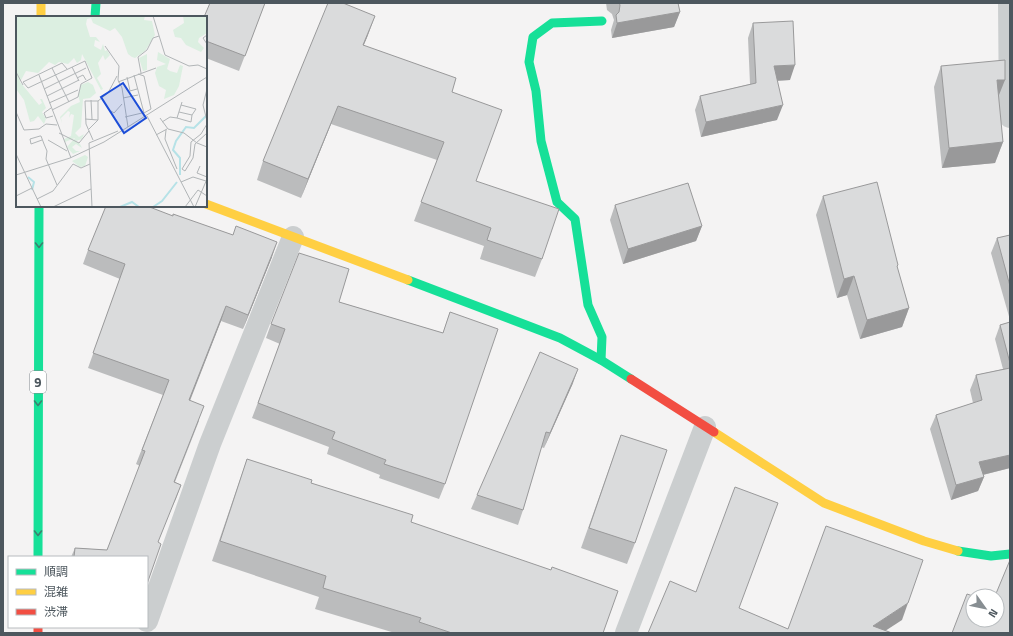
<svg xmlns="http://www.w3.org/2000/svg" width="1013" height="636" font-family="'Titillium Web','Noto Sans JP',sans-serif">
<rect width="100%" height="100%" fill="#f4f3f3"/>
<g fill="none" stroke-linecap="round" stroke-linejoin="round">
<g stroke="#cbcecf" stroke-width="22">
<polyline points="1009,3 1010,117"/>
<polyline points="147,621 210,444 293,237"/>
<polyline points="626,633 705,427"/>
</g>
<g stroke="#16e098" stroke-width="9">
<polyline points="95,17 96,3"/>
<polyline points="408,280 560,338 601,360 631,379"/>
<polyline points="601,360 602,337 588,305 575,219 557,202 541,141 536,91 529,62 533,37 552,23 602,21"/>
<polyline points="958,551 991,556 1010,554"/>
<polyline points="38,557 39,206"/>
</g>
<g stroke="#ffcf43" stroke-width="9">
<polyline points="41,3 41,17"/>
<polyline points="206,204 408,280"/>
<polyline points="714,432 824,503 924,541 958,551"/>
</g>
<g stroke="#f24e42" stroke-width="9">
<polyline points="631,379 714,432"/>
<polyline points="38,627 38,633"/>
</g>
</g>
<g fill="#bbbcbd">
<polygon points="265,3 239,71 206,58 206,17"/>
<polygon points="606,3 678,3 680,12 674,27 612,38 611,30 614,20 612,14 607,10"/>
<polygon points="753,23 790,80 777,81 777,120 701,137 695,110 700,96 750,84 748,38"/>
<polygon points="368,35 363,46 452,92 476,181 542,259 535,277 480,259 484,246 414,221 437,160 331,124 301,198 257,180 263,161"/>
<polygon points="941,66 998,98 1003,142 995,163 942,168 934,87"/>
<polygon points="823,196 898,265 897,267 909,308 902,327 860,339 847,295 837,298 816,215"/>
<polygon points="615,205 702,226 696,241 623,264 610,220"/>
<polygon points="1010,235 1010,320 991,253 997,238"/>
<polygon points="88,250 272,257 243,329 221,321 190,401 199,421 175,482 181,485 176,499 147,557 71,557 75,548 107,550 140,466 136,464 163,395 88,368 120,279 83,264"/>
<polygon points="339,302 443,333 450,312 445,484 439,499 379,478 380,475 327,454 329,447 252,418 280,344 266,338 271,324"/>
<polygon points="1010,322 1010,468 983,475 984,477 978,491 951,500 930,429 936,415 973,403 970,390 976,375 1003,369 995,339 1000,325"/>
<polygon points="573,383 544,448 541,447 523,510 518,525 471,509 477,495"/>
<polygon points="621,435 635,543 627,564 581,548"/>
<polygon points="247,459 411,522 603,633 395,633 315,609 319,597 212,561"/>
</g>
<g fill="#99999a">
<polygon points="680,12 674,27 612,38 617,23"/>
<polygon points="375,16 368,35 356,64 363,45"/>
<polygon points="795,65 790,80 769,81 774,66"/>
<polygon points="997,80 1005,80 997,100"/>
<polygon points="783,105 777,120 701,137 706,122"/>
<polygon points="338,106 331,124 301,198 308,179"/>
<polygon points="1003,142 995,163 942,168 949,148"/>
<polygon points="702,226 696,241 623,264 628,249"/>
<polygon points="277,242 272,257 243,329 248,315"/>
<polygon points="854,276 847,295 837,298 844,279"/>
<polygon points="226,306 221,321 184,415 189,400"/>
<polygon points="909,308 902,327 860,339 867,320"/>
<polygon points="578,369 573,383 544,448 550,433"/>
<polygon points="1010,455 1010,468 974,477 979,462"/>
<polygon points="984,477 978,491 951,500 956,485"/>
<polygon points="908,603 902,620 882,633 873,626"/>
</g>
<g fill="#dadbdc" stroke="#99999a">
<polygon points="210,3 265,3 245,56 206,41 206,17 204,17"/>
<polygon points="328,3 343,3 375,16 363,45 456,78 452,92 502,110 476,181 559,209 542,259 487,240 491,228 421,202 444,142 338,106 308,179 263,161"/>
<polygon points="619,3 678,3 680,12 617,23 616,15 619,12 620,5"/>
<polygon points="793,21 795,65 774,66 783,105 706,122 700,96 756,83 753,23"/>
<polygon points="1005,60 1005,80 997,80 1003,142 949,148 941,66"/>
<polygon points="877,182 898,265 897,266 909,308 867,320 854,276 844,279 823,196"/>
<polygon points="688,183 702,226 628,249 615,205"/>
<polygon points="106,206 147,206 173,216 173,214 233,235 236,226 277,242 248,315 226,306 189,400 204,406 174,482 181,485 158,542 161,544 147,584 147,557 74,557 75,548 107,550 145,451 142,450 169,380 93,353 125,264 88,250"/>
<polygon points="1010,235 1010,286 997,238"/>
<polygon points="299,253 349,269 339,302 443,333 450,312 498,329 445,484 384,464 386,460 332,439 335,432 258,403 285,329 271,324"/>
<polygon points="1010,322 1010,363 1000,325"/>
<polygon points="540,352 578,369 550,433 546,432 523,510 477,495"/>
<polygon points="1010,368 1010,455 979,462 984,477 956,485 936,415 982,400 976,375"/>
<polygon points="621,435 667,450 635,543 589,528"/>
<polygon points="247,459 312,480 311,483 413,515 411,522 551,570 552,567 618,591 603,633 452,633 419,622 421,618 323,588 326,576 220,541"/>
<polygon points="735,487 778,503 739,608 788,629 826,526 923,560 908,603 873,626 892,633 648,633 670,581 696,592"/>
<polygon points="1010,560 1010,633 952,633 967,594 973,596 973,620 997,620 997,596 995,596"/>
</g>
<defs><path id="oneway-chevron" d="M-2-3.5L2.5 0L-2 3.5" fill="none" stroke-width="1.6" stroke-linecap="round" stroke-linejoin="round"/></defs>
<g stroke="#3c806f">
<use href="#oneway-chevron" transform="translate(39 245) rotate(90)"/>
<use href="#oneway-chevron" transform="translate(38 403) rotate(90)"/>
<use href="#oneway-chevron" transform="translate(38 533) rotate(90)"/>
</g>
<g text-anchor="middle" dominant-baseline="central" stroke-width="3" stroke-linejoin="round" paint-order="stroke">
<rect fill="#fff" stroke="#82898e" stroke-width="1" x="30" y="371" width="16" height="22" rx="3"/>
<g font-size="13" font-weight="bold" fill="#4d575e">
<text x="38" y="382">9</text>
</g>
</g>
<g transform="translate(16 16)">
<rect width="191" height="191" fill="#f4f3f3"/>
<path d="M0 0H129L128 4 136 5 139 19 129 35 119 42 116 41 112 38 106 21 99 12 94 15 77 7 75 2 71 3 70 8 74 21H80L84 26 79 24 78 30 85 34 87 28 89 35 91 34 94 39 89 44 87 39 82 47 85 58 81 62 87 73 85 74 66 38 65 44 61 47 58 42 52 48 43 46 39 49 33 46 22 57 10 55 4 66 23 89 26 87 24 83H26L30 92 26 96 30 103 28 108 22 100 18 105 14 106 8 84 0 73ZM167 0H191V17L183 22 182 26 188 32 185 36 170 29 165 22 159 21 157 14 168 7ZM142 36 154 43 151 53 154 55 161 57 164 49 167 50 163 70 158 79 148 83 150 74 143 70 139 57 141 51 150 48 141 44ZM131 38V54L127 55 123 42ZM72 66 77 69 80 77 74 82 67 83 65 111 59 117 63 121 68 118 66 123 60 125 64 128 66 132 60 128 56 131 60 135H64L57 138 51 131 59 122 49 126 48 123 55 120 58 99 55 98 53 102 54 96 52 95 45 102 46 107 44 101 55 90 64 86 62 79 65 69ZM69 139 72 141 69 150 64 151 56 145Z" fill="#dcefe1"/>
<path fill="none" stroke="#b6e2e7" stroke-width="2" d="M164 159V142L157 134 160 125 170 111 178 112 191 99M12 161 18 166 16 174M104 191 116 186 123 191M137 191 146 185 161 166"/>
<path fill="none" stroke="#b1b5b7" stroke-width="1" d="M137 0 149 39 173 50 182 49 191 53M191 19 187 22 191 28M89 30 103 50 102 64 106 72 112 111M56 51 63 65M36 52 53 86M0 56 7 69M125 57 122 41 131 34 137 22 143 20M23 59 55 142M118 59 128 97 135 93 128 60 122 58M111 61 114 75 121 73M61 62 67 59 70 64M102 66 140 52M28 73 70 52M191 73 187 89 191 105M31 80 63 64M107 82 122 79M75 84 76 103M33 87 62 74M35 92 28 97 30 102 37 100M36 94 62 81 65 68 76 62 69 45 12 72 7 66 46 47 51 53M95 95 98 97 106 88M0 96 8 114 23 113 30 108 41 109M163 96 176 99 180 93 165 89M131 100 178 191M109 101 126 97M144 102 152 113 168 117 181 127 191 131M161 102 175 106 176 99M69 103 82 104M146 106 154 101 161 102 166 86M191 108 185 118 175 126 174 140 166 153 169 155 177 142 179 128 191 117M73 113 82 104V85L92 77 101 60M150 114 149 123 161 153M43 117 63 127 73 115M140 119 151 113M26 124 15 128 14 123 24 120H25L28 128 31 135 30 143 41 169M32 124 51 135M77 124 70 108 69 85H82M0 138 25 191M184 150 181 157 191 161M0 159 54 142 88 126 191 61M165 166 177 161 190 165M0 180 16 172M21 183 37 175 57 148 65 152 74 148M37 191 75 173M76 191 73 127 102 115M169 191 182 174 191 180M179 191 191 163"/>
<path fill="#1d4ed8" fill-opacity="0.15" stroke="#1d4ed8" stroke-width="2" d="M107 67 130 102 108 117 85 81Z"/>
<rect width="191" height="191" fill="none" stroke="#4d575e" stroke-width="2"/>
</g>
<rect width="1013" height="636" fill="none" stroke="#4d575e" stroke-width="8"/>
<rect x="8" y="556" width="140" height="72" fill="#ffffff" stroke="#b8bcbf"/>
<rect x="16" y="569" width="20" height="6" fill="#16e098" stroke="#b8bcbf"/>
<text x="44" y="576" font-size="12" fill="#4d575e">順調</text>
<rect x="16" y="589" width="20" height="6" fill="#ffcf43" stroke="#b8bcbf"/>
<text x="44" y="596" font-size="12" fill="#4d575e">混雑</text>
<rect x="16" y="609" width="20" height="6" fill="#f24e42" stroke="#b8bcbf"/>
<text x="44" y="616" font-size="12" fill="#4d575e">渋滞</text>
<g transform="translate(985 608) rotate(123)"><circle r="19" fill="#ffffff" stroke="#b8bcbf"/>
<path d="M0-3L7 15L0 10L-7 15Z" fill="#878e92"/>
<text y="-6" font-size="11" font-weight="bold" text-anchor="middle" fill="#4d575e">N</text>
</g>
</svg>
